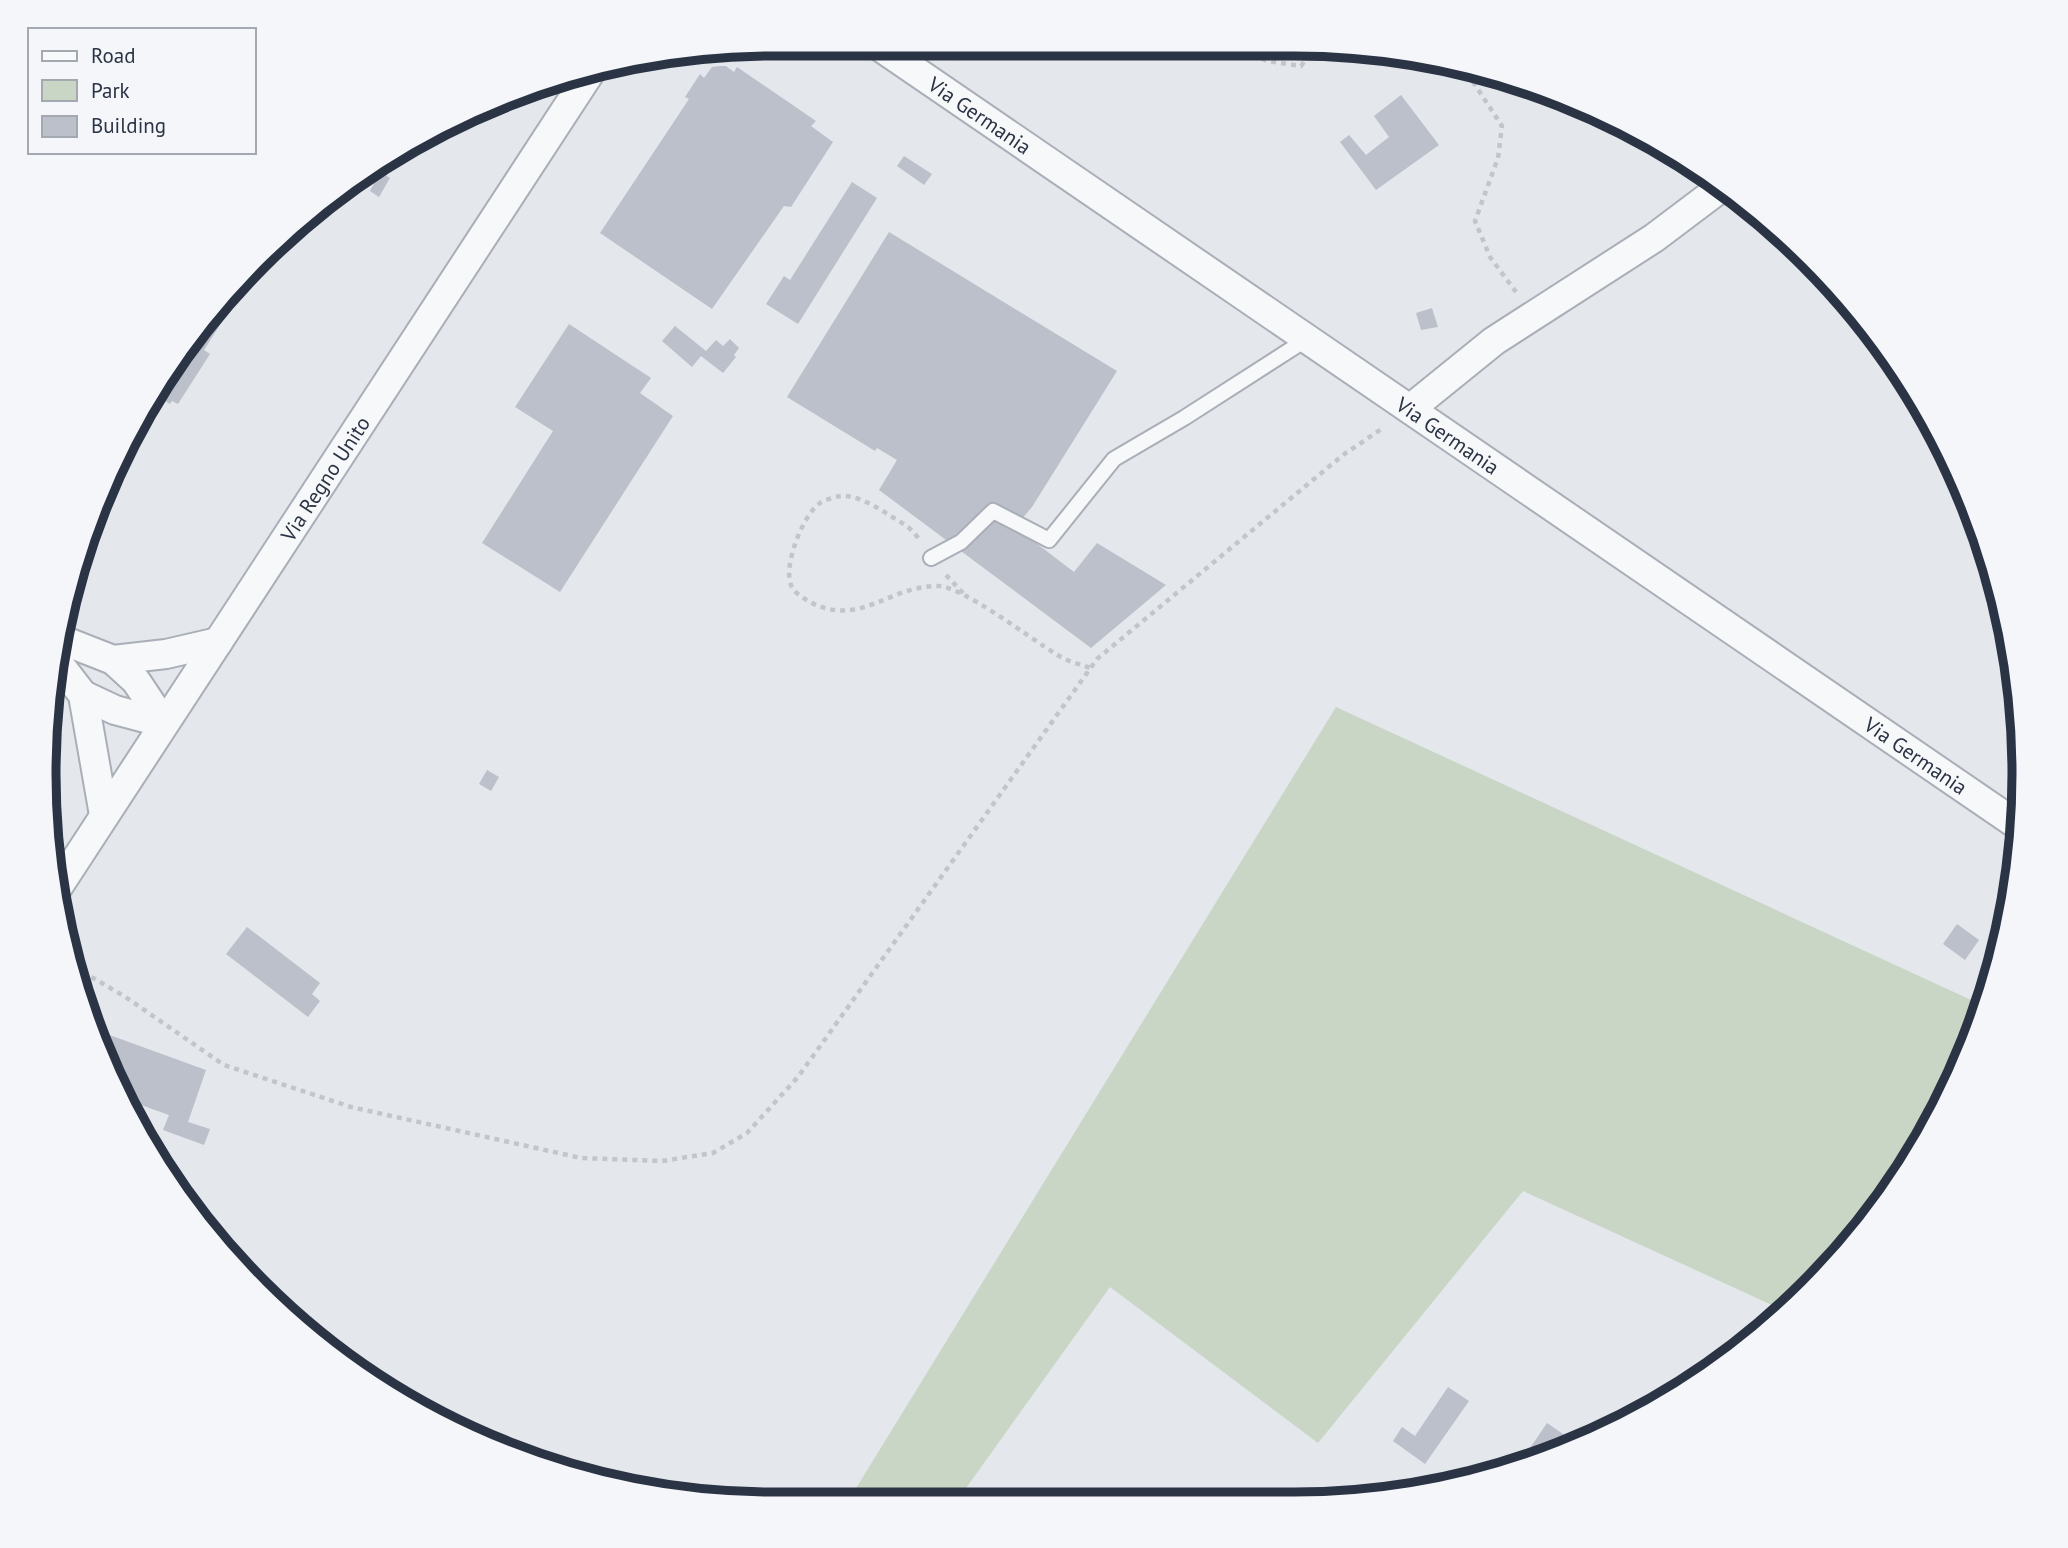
<svg xmlns="http://www.w3.org/2000/svg" width="2068" height="1548" font-family="'PT Sans',sans-serif">
<rect width="100%" height="100%" fill="#e4e7ec"/>
<polygon fill="#c9d6c5" points="1336,707 1982,1005 1886,1180 1897,1185 1811,1290 1785,1311 1523,1191 1318,1443 1110,1287 959,1498 850,1498"/>
<g fill="#bbc0ca">
<polygon points="720,66 726,66 734,72 737,67 816,121 811,126 833,142 791,207 784,206 712,309 600,233 689,99 685,97 700,74 704,78 712,67"/>
<polygon points="1401,95 1439,145 1376,190 1340,142 1349,135 1366,155 1389,137 1374,116"/>
<polygon points="904,156 932,174 924,185 897,166"/>
<polygon points="380,172 390,178 379,197 370,191"/>
<polygon points="852,182 877,198 798,324 766,304 784,276 790,280"/>
<polygon points="889,232 1117,371 1032,507 1015,527 1074,572 1097,543 1166,585 1091,648 879,490 897,460 877,448 875,451 787,397"/>
<polygon points="269,248 204,350 210,354 178,404 172,401 170,404 156,395 225,292"/>
<polygon points="1432,308 1438,327 1421,330 1416,313"/>
<polygon points="569,324 651,378 640,393 673,416 560,592 482,543 553,431 515,407"/>
<polygon points="675,326 706,351 716,340 723,346 730,339 739,348 734,355 736,357 723,373 701,356 692,367 662,341"/>
<polygon points="487,770 499,777 491,791 479,784"/>
<polygon points="1957,924 1979,940 1965,960 1943,944"/>
<polygon points="247,927 320,983 312,994 320,1001 308,1017 226,954"/>
<polygon points="93,1029 206,1070 188,1122 210,1129 204,1145 163,1130 169,1115 127,1100"/>
<polygon points="1448,1387 1469,1401 1425,1464 1393,1441 1402,1427 1415,1436"/>
<polygon points="1547,1423 1579,1445 1520,1463"/>
</g>
<g fill="none" stroke-linecap="round" stroke-linejoin="round">
<defs>
<polyline id="service" points="931,558 961,542 993,511 1049,540 1114,459 1184,418 1307,339"/>
<g id="minor">
<path id="s1" d="M876 44 2019 826"/>
<polyline points="1410,409 1494,341 1654,238 1723,186"/>
<polyline points="57,638 113,660 166,654 218,642"/>
<polyline points="56,660 83,695 104,815"/>
<polyline points="113,660 136,681 164,723"/>
<polyline points="83,695 115,710 164,723"/>
<path id="s2" d="M58 887 593 68"/>
</g>
</defs>
<use href="#service" stroke="#a9aeb7" stroke-width="18"/>
<use href="#minor" stroke="#a9aeb7" stroke-width="32"/>
<g stroke="#c2c5cb" stroke-width="4.5" stroke-dasharray="5 5" stroke-linecap="butt">
<polyline points="1235,45 1267,61 1301,66 1316,45"/>
<polyline points="953,59 966,44"/>
<polyline points="1462,65 1502,126 1498,158 1475,221 1490,257 1516,292"/>
<path d="M918 538C911 527 900 522 889 515 877 507 855 494 840 496 835 497 824 500 820 503 803 515 783 565 791 585 794 593 803 598 810 602 859 628 889 586 937 586 961 585 1031 639 1056 654 1066 661 1079 664 1090 668"/>
<polyline points="946,575 963,593"/>
<polyline points="74,967 124,996 224,1065 351,1107 581,1158 662,1161 713,1153 747,1133 798,1077 1097,659 1343,455 1383,428"/>
</g>
<use href="#service" stroke="#f7f8fa" stroke-width="14"/>
<use href="#minor" stroke="#f7f8fa" stroke-width="28"/>
</g>
<g text-anchor="middle" dominant-baseline="central" stroke-width="6" stroke-linejoin="round" paint-order="stroke">
<g font-size="21" fill="#2b3445" stroke="#f4f6f9">
<text stroke="none"><textPath href="#s1" startOffset="126">Via Germania</textPath></text>
<text stroke="none"><textPath href="#s1" startOffset="693">Via Germania</textPath></text>
<text stroke="none"><textPath href="#s2" startOffset="488">Via Regno Unito</textPath></text>
<text stroke="none"><textPath href="#s1" startOffset="1260">Via Germania</textPath></text>
</g>
</g>
<path d="M0 0H2068V1548H0ZM774 56H1294A718 718 0 0 1 2012 774V774A718 718 0 0 1 1294 1492H774A718 718 0 0 1 56 774V774A718 718 0 0 1 774 56Z" fill="#f4f6f9" fill-rule="evenodd"/>
<path fill="none" stroke="#2b3445" stroke-width="9" d="M774 56H1294A718 718 0 0 1 2012 774V774A718 718 0 0 1 1294 1492H774A718 718 0 0 1 56 774V774A718 718 0 0 1 774 56Z"/>
<rect x="28" y="28" width="228" height="126" fill="#f4f6f9" stroke="#a4a8b1" stroke-width="2"/>
<rect x="42" y="51" width="35" height="10" fill="#f7f8fa" stroke="#a4a8b1" stroke-width="2"/>
<text x="91" y="63" font-size="21" fill="#2b3445">Road</text>
<rect x="42" y="80" width="35" height="21" fill="#c9d6c5" stroke="#a4a8b1" stroke-width="2"/>
<text x="91" y="98" font-size="21" fill="#2b3445">Park</text>
<rect x="42" y="116" width="35" height="21" fill="#bbc0ca" stroke="#a4a8b1" stroke-width="2"/>
<text x="91" y="133" font-size="21" fill="#2b3445">Building</text>
</svg>
